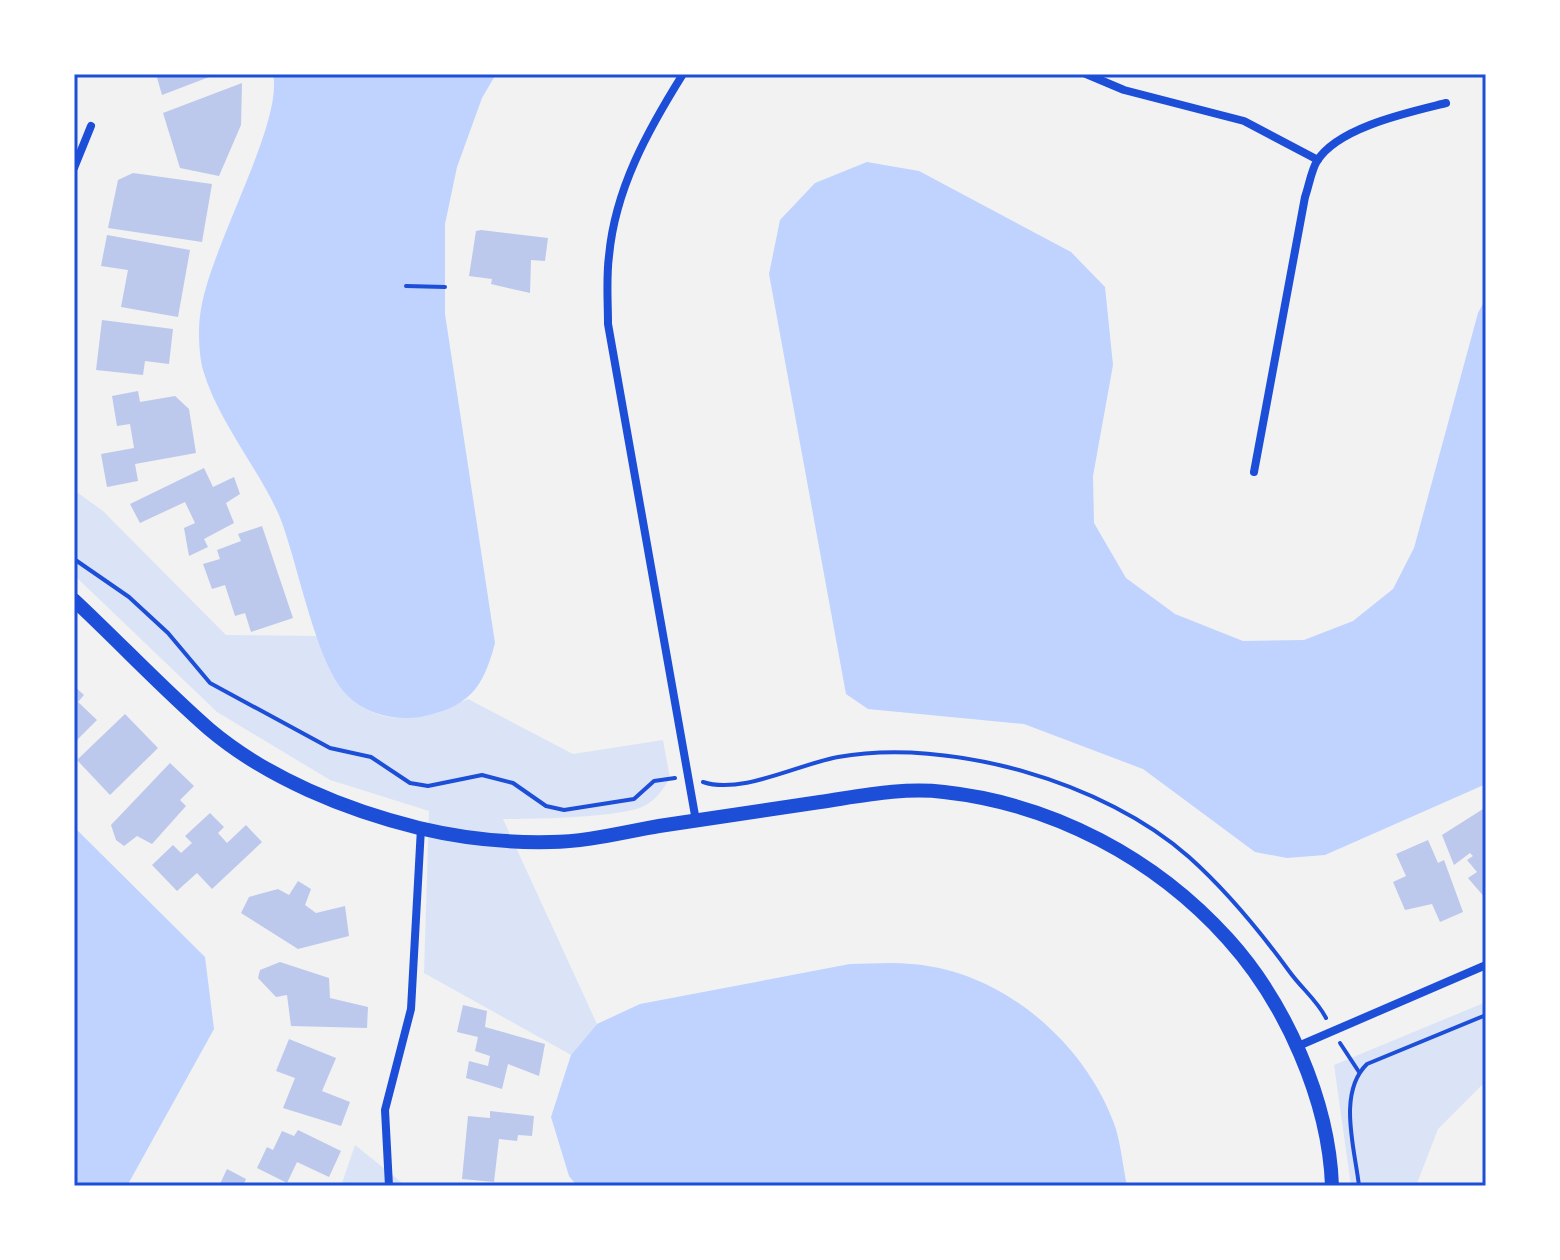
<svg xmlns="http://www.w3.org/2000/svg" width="1560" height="1260" font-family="Inter,sans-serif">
<rect width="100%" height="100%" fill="#f2f2f2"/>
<g fill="#dbe4f7">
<path d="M74 490 103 511 226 635 319 636C346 720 389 736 468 699L573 754 663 740 670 778C663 789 658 798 646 805 624 818 531 819 503 819L597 1024 571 1055 424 973 429 811 330 780 217 712 74 575Z"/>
<polygon points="1486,1002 1486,1081 1438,1129 1416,1186 1351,1186 1334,1065"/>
<polygon points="355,1145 406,1186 341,1186"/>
</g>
<g fill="#bfd3fe">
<path d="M273 74H496L482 98 457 167 445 224V314L495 643C483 689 469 707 420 717 396 721 365 714 347 695 315 663 298 561 279 515 257 466 218 421 203 370 199 355 198 331 200 316 207 251 284 124 273 74Z"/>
<polygon points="867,162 919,171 1071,252 1105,287 1113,365 1093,476 1094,523 1126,578 1175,614 1243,641 1304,640 1353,621 1393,589 1414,548 1478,313 1486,298 1486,784 1325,855 1287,858 1255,852 1143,769 1024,724 868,709 846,694 769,274 780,220 815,183"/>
<polygon points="74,827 205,957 214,1029 127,1186 74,1186"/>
<path d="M850 964C870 964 891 962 911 964 1001 970 1085 1042 1115 1126 1121 1145 1123 1167 1127 1186H577L569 1176 551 1117 571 1055 597 1024 640 1004Z"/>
</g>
<g fill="#bdc9ec">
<polygon points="156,74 217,74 162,95"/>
<polygon points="242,83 241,125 219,176 180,168 163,113"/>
<polygon points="133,173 212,184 202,242 108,228 118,180"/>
<polygon points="481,230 548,238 545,261 531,260 530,293 491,284 492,279 469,276 476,231"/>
<polygon points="107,235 190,250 178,317 121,307 128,270 101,266"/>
<polygon points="102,320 173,329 169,364 145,361 143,375 96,370"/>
<polygon points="138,391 140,402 175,396 189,409 196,453 135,464 138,481 107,487 101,454 134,448 130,424 117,426 112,396"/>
<polygon points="204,468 213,487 234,477 240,494 226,503 234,523 204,539 208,547 189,556 184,528 195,523 185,502 140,523 130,504"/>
<polygon points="262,526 293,618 251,632 245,613 235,616 225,585 212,589 203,564 220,559 217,550 241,541 238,534"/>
<polygon points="74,686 84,695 78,702 97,720 74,743"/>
<polygon points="125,714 158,748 110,795 77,760"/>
<polygon points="170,763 194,786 180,800 186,806 152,844 137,836 124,846 116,840 111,825"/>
<polygon points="1483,809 1486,811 1486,899 1468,878 1477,872 1467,860 1473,856 1470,853 1454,865 1442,835"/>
<polygon points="210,813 224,827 218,833 227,843 246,825 262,842 212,889 197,873 177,891 152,865 173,845 181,853 192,843 185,836"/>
<polygon points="1428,840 1438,863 1444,860 1463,912 1440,922 1432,904 1405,910 1393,882 1406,876 1396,854"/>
<polygon points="298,881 311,889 305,905 316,913 345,906 349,936 298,949 241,913 249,897 278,889 289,895"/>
<polygon points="280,962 329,978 330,998 368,1007 367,1028 291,1026 287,995 276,997 258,978 260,970"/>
<polygon points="463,1005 487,1011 485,1027 545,1044 539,1076 508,1064 502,1089 466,1078 469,1061 488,1066 490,1056 475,1051 478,1037 457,1032"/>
<polygon points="289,1039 336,1058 322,1091 350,1102 341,1126 283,1108 295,1078 276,1071"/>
<polygon points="490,1111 534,1116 532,1136 518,1135 517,1141 499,1139 494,1182 462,1179 468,1116 490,1118"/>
<polygon points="298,1130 341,1151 329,1177 297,1162 287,1183 257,1168 267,1147 273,1150 282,1131 294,1136"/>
<polygon points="227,1169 246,1179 243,1186 219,1186"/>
</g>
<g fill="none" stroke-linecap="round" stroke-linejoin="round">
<g stroke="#1d4ed8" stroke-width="4">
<polyline points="406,286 445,287"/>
<polyline points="74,559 129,597 168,633 210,683 330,748 371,757 410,783 428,786 482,775 513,783 546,806 564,810 634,799 654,781 675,778"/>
<path d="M703 782C741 795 799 764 838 757 949 737 1105 782 1189 857 1227 891 1259 930 1289 971 1301 988 1317 1000 1326 1018"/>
<polyline points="1340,1043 1359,1072"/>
<path d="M1359 1186C1355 1149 1337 1093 1367 1064L1486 1015"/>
</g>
<g stroke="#1d4ed8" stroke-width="8">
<path d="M683 74C648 130 615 189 609 256 606 278 608 302 608 324L696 821"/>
<polyline points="1086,74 1124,90 1244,121 1318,160"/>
<polyline points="74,168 91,126"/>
<path d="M1254 472 1305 197C1309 186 1311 171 1317 161 1338 127 1410 112 1446 103"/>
<polyline points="1296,1047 1486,965"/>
<polyline points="389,1186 385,1110 411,1009 421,828"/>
</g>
<path stroke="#1d4ed8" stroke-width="14" d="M74 600C119 642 162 688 209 729 267 778 346 810 419 828 461 838 508 843 551 842 586 842 624 832 659 826 712 818 766 810 820 802 861 796 903 787 944 792 1053 804 1155 858 1228 939 1285 1002 1329 1100 1332 1186"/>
</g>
<rect width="1560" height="1260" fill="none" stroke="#ffffff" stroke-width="152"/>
<rect x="76" y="76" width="1408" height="1108" fill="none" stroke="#1d4ed8" stroke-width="3"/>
</svg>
